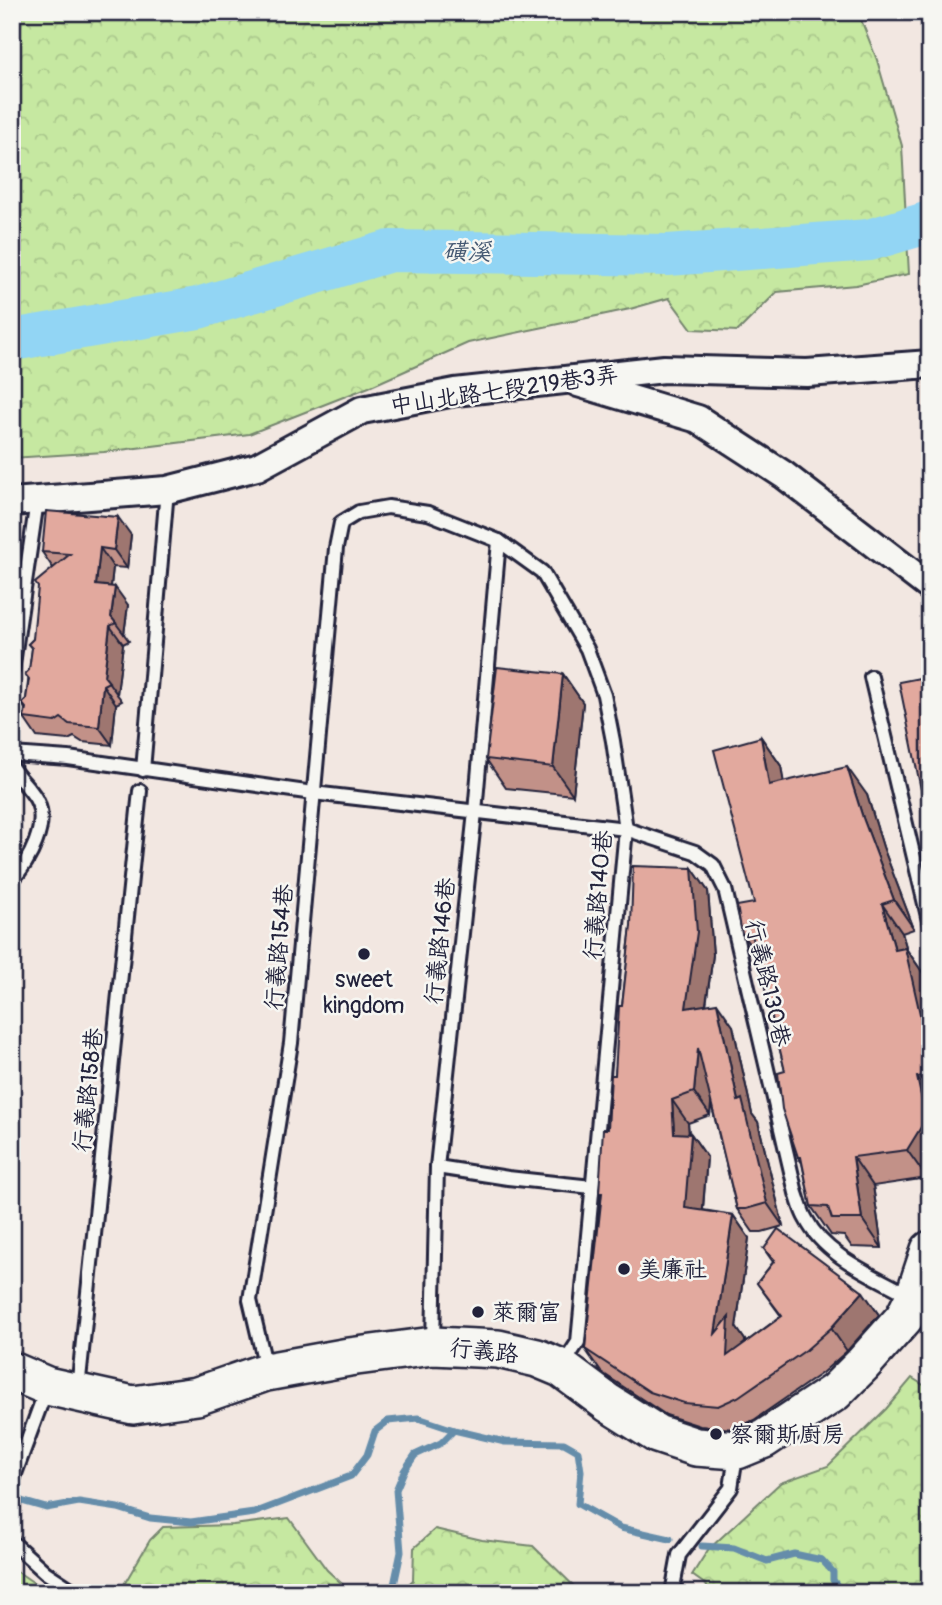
<svg xmlns="http://www.w3.org/2000/svg" width="942" height="1605" font-family="Pangolin,'LXGW WenKai TC',sans-serif">
<defs>
<pattern id="forest-crowns" width="20" height="18" patternUnits="userSpaceOnUse" patternTransform="scale(1.75)"><rect width="20" height="18" fill="#c6e8a1"/><path d="M2 6a3 3 0 1 1 6 0M12 15a3 3 0 1 1 6 0" fill="none" stroke="#aac78c"/></pattern>
</defs>
<rect width="100%" height="100%" fill="#f2e7e1"/>
<filter id="ink" filterUnits="userSpaceOnUse"><feTurbulence type="fractalNoise" baseFrequency=".0143" numOctaves="2"/><feDisplacementMap in="SourceGraphic" scale="14" xChannelSelector="R" yChannelSelector="G"/><feConvolveMatrix kernelMatrix="1 2 1 2 8 2 1 2 1" color-interpolation-filters="sRGB"/></filter>
<g filter="url(#ink)">
<g fill="url(#forest-crowns)" stroke="#74856e" stroke-width="2">
<polygon points="12,12 858,12 877,60 902,146 909,274 856,285 777,292 738,331 692,329 669,298 630,309 468,343 369,387 249,434 104,452 12,458"/>
<polygon points="912,1378 930,1389 930,1593 711,1593 706,1585 692,1575 708,1550 780,1483 828,1466 886,1409"/>
<polygon points="289,1518 327,1570 352,1593 119,1593 150,1540 163,1527 233,1525"/>
<polygon points="435,1529 482,1540 533,1546 581,1593 399,1593 413,1580 414,1548"/>
<polygon points="12,1568 49,1593 12,1593"/>
</g>
<g fill="none" stroke-linecap="round" stroke-linejoin="round">
<g stroke="#658daa" stroke-width="7">
<polyline points="18,1500 46,1508 79,1502 118,1508 150,1518 191,1522 254,1513 351,1476 367,1455 375,1431 388,1421 418,1418 454,1430 505,1442 564,1443 578,1451 581,1471 578,1504 621,1528 670,1539"/>
<polyline points="702,1546 734,1548 767,1561 794,1554 822,1560 833,1572 833,1580 842,1593"/>
<polyline points="385,1593 394,1585 401,1552 396,1490 404,1471 415,1455 441,1443 454,1430"/>
</g>
<polyline stroke="#92d5f4" stroke-width="42" points="12,340 198,308 390,251 668,255 869,240 930,222"/>
<defs>
<g id="lane">
<polyline points="12,671 37,501"/>
<polyline points="871,677 930,925"/>
<path d="M12 754 68 758 313 793 626 829 695 852 713 865 725 889 796 1193C799 1201 801 1211 806 1219 826 1258 876 1276 912 1297"/>
<path d="M12 768C19 779 30 788 36 799 50 824 29 862 12 880"/>
<polyline points="143,770 167,490"/>
<polyline points="437,1167 508,1178 592,1187"/>
<polyline points="433,1342 437,1167 475,812 499,541"/>
<polyline points="266,1368 250,1300 291,1043 336,548 341,523 359,512 388,507 428,513 499,541 542,572 587,649 604,695 613,741 626,829 578,1342 563,1365"/>
<polyline points="78,1389 140,791"/>
<polyline points="12,1482 46,1390"/>
<polyline points="12,1542 45,1572 77,1593"/>
<polyline points="672,1593 679,1555 731,1488 736,1455"/>
</g>
<g id="street">
<polyline points="578,383 698,419 784,475 930,587"/>
<polyline points="12,502 167,490 257,467 362,410 455,392 664,369 807,373 930,364"/>
</g>
<polyline id="secondary" points="12,1371 47,1386 133,1405 197,1396 266,1372 349,1357 433,1346 498,1349 537,1358 561,1368 608,1403 657,1434 696,1447 737,1450 764,1439 835,1392 862,1365 904,1318 914,1298 930,1250"/>
</defs>
<use href="#lane" stroke="#22223b" stroke-width="18"/>
<use href="#street" stroke="#22223b" stroke-width="32"/>
<use href="#secondary" stroke="#22223b" stroke-width="42"/>
<use href="#lane" stroke="#f6f6f2" stroke-width="12"/>
<use href="#street" stroke="#f6f6f2" stroke-width="26"/>
<use href="#secondary" stroke="#f6f6f2" stroke-width="37"/>
</g>
<g fill="#c29188" stroke="#22223b" stroke-width="2">
<polygon points="131,535 127,568 113,567 111,586 128,605 124,634 129,641 123,644 117,694 122,701 116,704 112,745 82,742 74,737 68,740 37,737 24,718 25,709 22,703 26,699 32,649 28,644 33,639 53,568 42,552"/>
<polygon points="563,674 583,703 573,795 506,788 486,759"/>
<polygon points="761,737 781,766 783,782 867,795 883,847 914,929 902,933 907,950 925,976 930,998 930,1174 927,1178 873,1186 882,1248 852,1247 844,1236 831,1235 811,1206 802,1163 798,1157 785,1071 757,955 742,934 754,903"/>
<polygon points="692,868 708,891 713,955 706,1005 733,1026 752,1114 758,1122 783,1226 762,1232 753,1232 737,1209 711,1103 710,1115 688,1123 689,1133 691,1134 707,1157 703,1210 733,1215 749,1238 736,1327 745,1340 745,1343 781,1316 757,1283 773,1262 764,1249 863,1292 879,1315 847,1351 822,1373 754,1420 734,1429 700,1426 666,1415 601,1372 585,1349 601,1196 599,1193 615,1075 622,1006 631,926"/>
</g>
<g fill="#9e766f" stroke="#22223b" stroke-width="2">
<polygon points="118,517 131,535 127,568 114,550"/>
<polygon points="100,548 113,567 109,604 96,585"/>
<polygon points="115,587 128,605 124,634 111,617"/>
<polygon points="110,626 123,644 117,694 104,676"/>
<polygon points="563,674 583,703 573,795 553,767"/>
<polygon points="103,685 116,704 112,745 99,727"/>
<polygon points="761,737 781,766 789,814 769,785"/>
<polygon points="847,767 867,795 883,847 914,929 894,900 863,818"/>
<polygon points="692,868 708,891 713,955 702,1031 686,1008"/>
<polygon points="882,904 902,933 907,950 925,976 930,998 930,1058 895,950"/>
<polygon points="717,1003 733,1026 752,1114 758,1122 783,1226 767,1203 738,1101"/>
<polygon points="698,1048 714,1071 710,1115 694,1092"/>
<polygon points="917,1077 930,1095 930,1174 927,1178 907,1150"/>
<polygon points="672,1100 688,1123 690,1149 691,1134 707,1157 701,1231 685,1208 674,1133"/>
<polygon points="853,1157 873,1186 882,1248 862,1219"/>
<polygon points="733,1215 749,1238 736,1327 745,1340 743,1379 727,1356 715,1334"/>
<polygon points="863,1292 879,1315 847,1351 831,1328"/>
</g>
<g fill="#e2a99e" stroke="#22223b" stroke-width="2">
<polygon points="46,511 118,517 114,550 100,548 96,585 115,587 111,617 116,623 110,626 104,676 109,682 103,685 99,727 69,724 61,718 55,722 24,718 26,708 22,703 26,699 29,679 25,674 29,670 32,648 28,644 33,639 38,587 35,583 70,554 42,552"/>
<polygon points="497,667 563,674 553,767 486,759"/>
<polygon points="930,676 930,829 929,829 899,682"/>
<polygon points="761,737 769,785 847,767 863,818 894,900 882,904 895,950 905,948 930,1058 930,1075 917,1077 926,1119 907,1150 853,1157 862,1219 832,1219 828,1207 811,1206 801,1157 798,1157 782,1109 778,1073 785,1071 752,934 742,934 737,906 754,903 714,750"/>
<polygon points="633,866 692,868 697,932 686,1008 717,1003 738,1101 742,1099 767,1203 746,1209 737,1209 698,1048 694,1092 672,1100 674,1133 691,1134 685,1208 733,1215 715,1334 729,1317 727,1356 782,1316 757,1283 775,1260 764,1249 778,1229 863,1292 831,1328 806,1350 738,1397 718,1406 684,1403 650,1392 585,1349 602,1193 599,1193 603,1129 608,1129 611,1075 615,1075 619,1006 622,1006 631,926"/>
</g>
</g>
<g fill="#22223b" stroke="#f6f6f2" stroke-width="2.5">
<circle cx="364" cy="954" r="7"/>
<circle cx="624" cy="1269" r="7"/>
<circle cx="478" cy="1312" r="7"/>
<circle cx="716" cy="1434" r="7"/>
</g>
<g text-anchor="middle" dominant-baseline="central" stroke-width="5" stroke-linejoin="round" paint-order="stroke">
<g font-size="23" fill="#22223b" stroke="#f6f6f2">
<text transform="translate(504 390) rotate(-8)">中山北路七段219巷3弄</text>
<text transform="translate(598 895) rotate(-85)">行義路140巷</text>
<text transform="translate(440 941) rotate(-84)">行義路146巷</text>
<text transform="translate(279 947) rotate(-85)">行義路154巷</text>
<text transform="translate(768 983) rotate(77)">行義路130巷</text>
<text transform="translate(88 1090) rotate(-84)">行義路158巷</text>
<text transform="translate(484 1351) rotate(6)">行義路</text>
</g>
<g font-size="23" fill="#22223b" stroke="#f6f6f2" text-anchor="start">
<text x="364" y="979" text-anchor="middle">sweet<tspan x="364" dy="26">kingdom</tspan></text>
<text x="638" y="1269">美廉社</text>
<text x="492" y="1312">萊爾富</text>
<text x="730" y="1434">察爾斯廚房</text>
</g>
<g font-size="24" font-style="italic" fill="#445872" stroke="#f6f6f2">
<text transform="translate(467 252) rotate(1)">磺溪</text>
</g>
</g>
<rect width="942" height="1605" fill="none" stroke="#f6f6f2" stroke-width="42"/>
<rect x="21" y="21" width="900" height="1563" fill="none" stroke="#22223b" stroke-width="2.5" filter="url(#ink)"/>
</svg>
